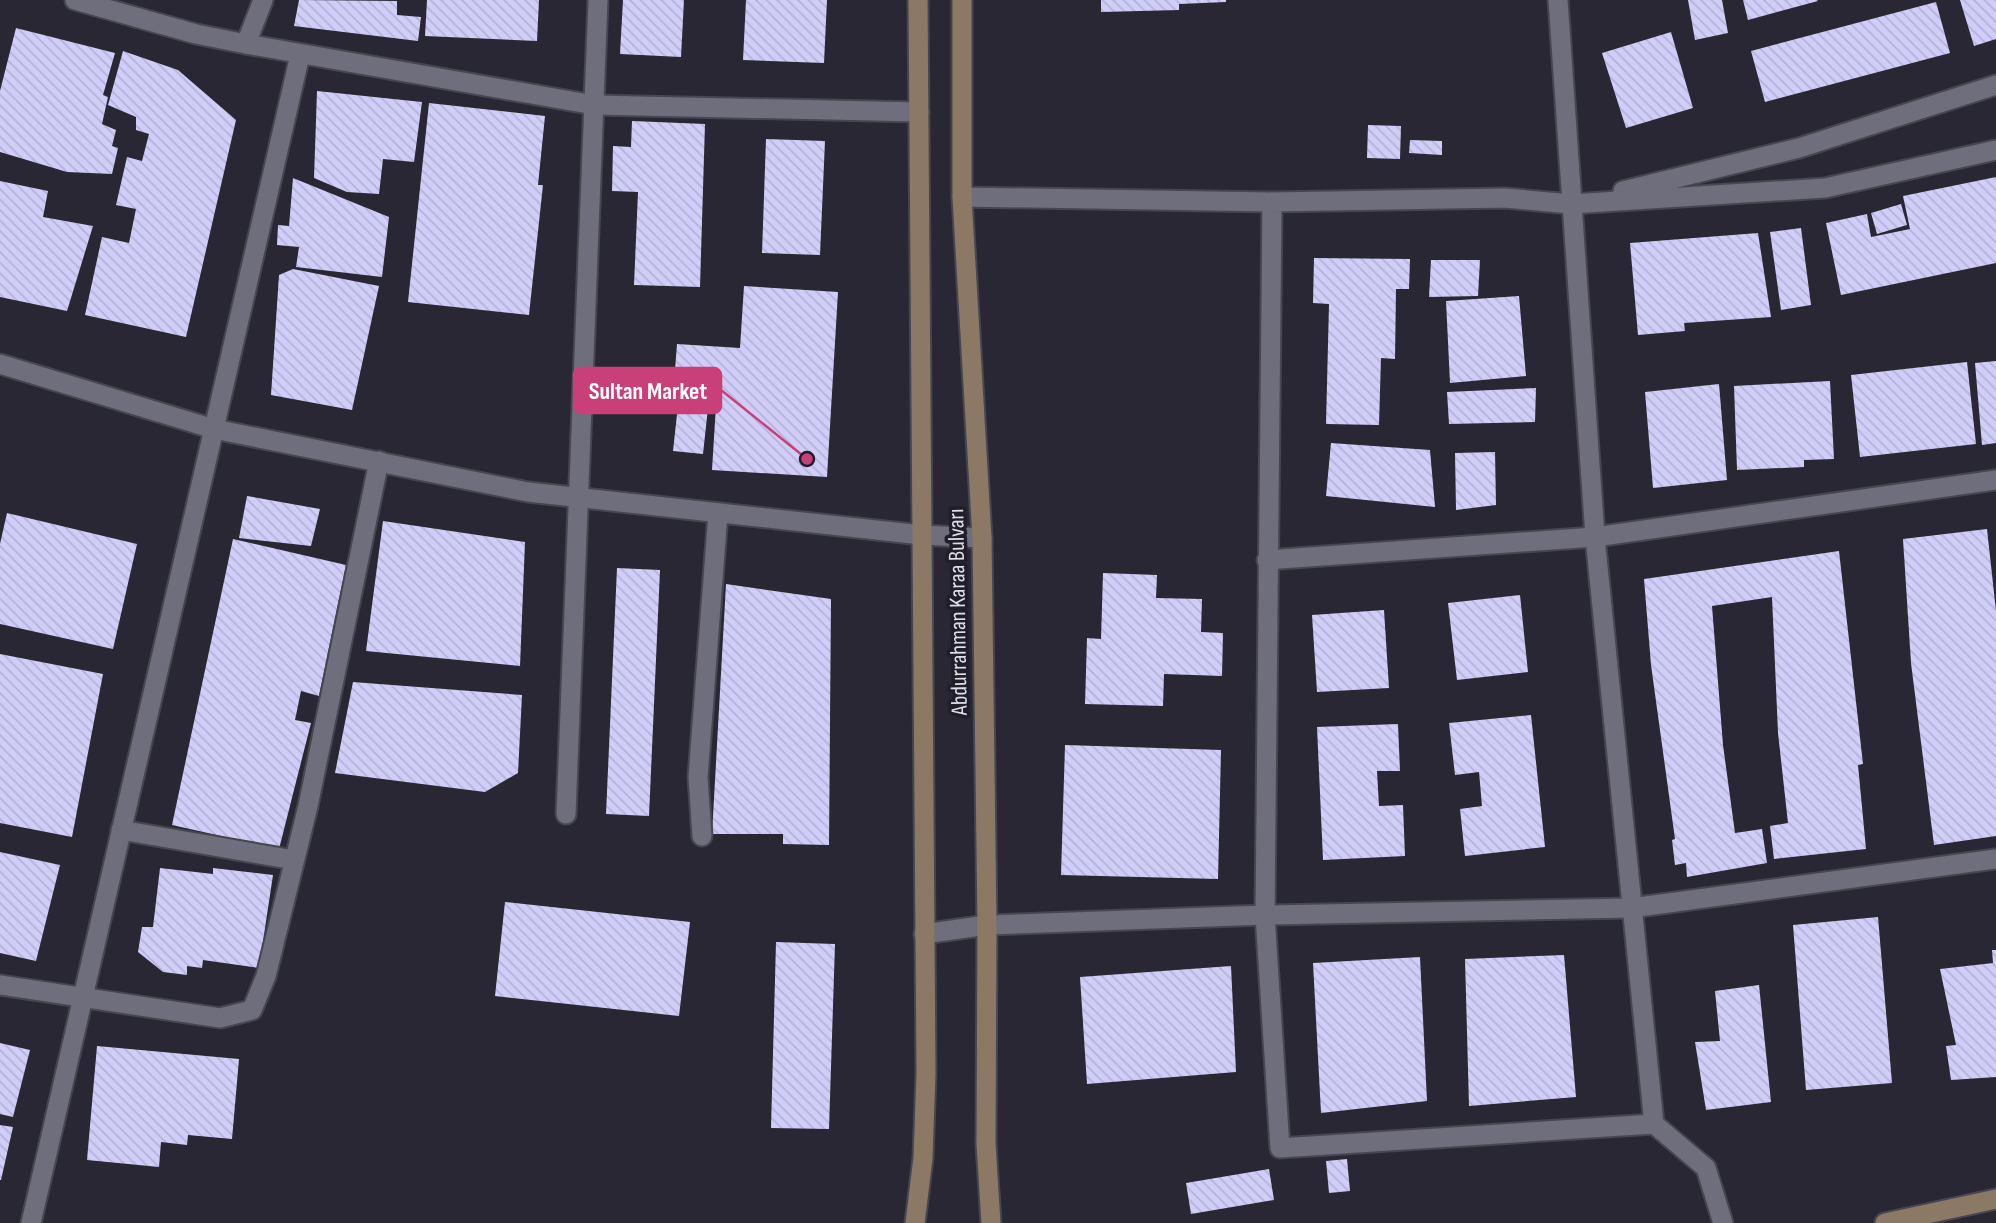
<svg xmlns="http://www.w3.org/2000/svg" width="1996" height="1223" font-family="'Sofia Sans Condensed',sans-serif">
<defs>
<pattern id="building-back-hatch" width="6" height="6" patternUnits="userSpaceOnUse" patternTransform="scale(1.75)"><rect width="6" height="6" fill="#d0cef9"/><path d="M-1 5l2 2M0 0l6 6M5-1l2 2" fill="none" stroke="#b4b2d5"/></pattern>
</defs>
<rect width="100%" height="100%" fill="#282733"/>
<g fill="url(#building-back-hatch)">
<polygon points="299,0 397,1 397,15 421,17 418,41 294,26"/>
<polygon points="427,0 539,0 537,41 425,36"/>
<polygon points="623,0 684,0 681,57 620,54"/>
<polygon points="746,0 827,0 824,63 743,60"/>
<polygon points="1101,0 1226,0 1226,2 1179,4 1179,10 1101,12"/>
<polygon points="1688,0 1722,0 1728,33 1695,40"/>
<polygon points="1743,0 1817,0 1818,1 1748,20"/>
<polygon points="1960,0 1996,0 1996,39 1974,46"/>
<polygon points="1936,2 1950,53 1765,102 1751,51"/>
<polygon points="16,28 115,53 103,95 108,97 102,124 116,130 112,146 118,148 112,174 67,172 0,152 0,91"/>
<polygon points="1671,32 1693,108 1626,128 1602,53"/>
<polygon points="123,51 178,70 236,120 186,337 85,315 102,237 129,243 136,209 116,205 127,157 142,161 149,134 136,130 136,117 108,105"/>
<polygon points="317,91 422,102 414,162 383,159 379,194 347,192 314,178"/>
<polygon points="429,103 545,116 538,185 543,185 529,315 408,302"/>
<polygon points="632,121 705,124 700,287 634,285 638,192 612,191 613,146 631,147"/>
<polygon points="1368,125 1401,126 1400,159 1367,158"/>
<polygon points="766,139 825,141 820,255 762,253"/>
<polygon points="1410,140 1442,141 1442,155 1409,153"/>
<polygon points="1996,177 1996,263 1841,295 1826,223 1867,214 1871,237 1910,229 1903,196"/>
<polygon points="293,178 389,217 382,277 296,267 299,247 277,245 278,225 289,226"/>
<polygon points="0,181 48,191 43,217 93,226 67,311 0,297"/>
<polygon points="1901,204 1907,225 1877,234 1871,213"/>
<polygon points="1801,228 1811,305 1781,310 1770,232"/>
<polygon points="1758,233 1771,317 1684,323 1685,331 1638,335 1630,243"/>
<polygon points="1314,258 1410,259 1409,289 1396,289 1395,359 1381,358 1379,425 1326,424 1329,304 1313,303"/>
<polygon points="1431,260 1480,260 1478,296 1429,297"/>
<polygon points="293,269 379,286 352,410 271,395 279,275"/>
<polygon points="744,286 838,292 827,477 712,470 718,373 675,370 677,344 740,348"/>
<polygon points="1519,296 1526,376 1450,383 1446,301"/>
<polygon points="1996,361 1996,443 1982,445 1975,363"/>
<polygon points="1967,362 1976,444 1860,457 1851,375"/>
<polygon points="1830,381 1834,459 1804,460 1804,467 1737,470 1734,386"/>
<polygon points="1719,384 1727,480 1653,488 1645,392"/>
<polygon points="1536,388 1535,422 1449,424 1447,392"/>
<polygon points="678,405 708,408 703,454 673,451"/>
<polygon points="1331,443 1430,450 1435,507 1326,496"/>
<polygon points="1495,452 1496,505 1456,510 1455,453"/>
<polygon points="247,496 320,509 311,546 239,538"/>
<polygon points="7,513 137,544 113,649 0,624 0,544"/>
<polygon points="383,521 525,542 520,666 366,651"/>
<polygon points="1987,529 1996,611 1996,836 1934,845 1911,663 1903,539"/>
<polygon points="233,539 346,565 319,696 301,691 295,720 311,723 279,849 172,825"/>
<polygon points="1839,551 1863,764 1858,765 1866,849 1774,859 1770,826 1788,823 1778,733 1772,597 1712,606 1723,745 1735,833 1762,829 1767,863 1687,877 1686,863 1675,865 1672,840 1675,839 1651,665 1644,579"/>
<polygon points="617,568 660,570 649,816 606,814"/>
<polygon points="1103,573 1157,575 1156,598 1202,599 1201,632 1223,633 1222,676 1164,674 1163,706 1085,704 1087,638 1101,639"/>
<polygon points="726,584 831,599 829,845 783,844 783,834 712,834"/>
<polygon points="1520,595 1528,672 1457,680 1448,603"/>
<polygon points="1384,610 1389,688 1317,692 1312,615"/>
<polygon points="0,654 103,674 72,837 0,823"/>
<polygon points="353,682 522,695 518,773 485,792 335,773"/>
<polygon points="1531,715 1545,847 1465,856 1460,809 1482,806 1479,772 1455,775 1449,723"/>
<polygon points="1398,724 1400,771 1377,771 1379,806 1403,805 1405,856 1323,860 1317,727"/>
<polygon points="1065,745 1221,750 1218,879 1061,875"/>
<polygon points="0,852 60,865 36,961 0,953"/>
<polygon points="160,868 213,874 213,868 273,875 259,968 203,960 202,968 187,966 187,975 163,972 138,952 142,927 153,927"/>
<polygon points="505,902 690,922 679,1016 495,996"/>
<polygon points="1878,917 1892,1083 1806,1090 1793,925"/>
<polygon points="776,942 835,944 829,1129 771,1128"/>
<polygon points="1992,950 1996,950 1996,1077 1951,1080 1946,1046 1956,1045 1940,969 1993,963"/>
<polygon points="1564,955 1576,1097 1469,1106 1465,959"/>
<polygon points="1420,957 1427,1101 1321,1113 1313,963"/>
<polygon points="1231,966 1236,1072 1087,1084 1080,977"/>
<polygon points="1759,985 1771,1102 1706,1110 1695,1042 1720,1041 1715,991"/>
<polygon points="0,1043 30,1050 13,1117 0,1114"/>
<polygon points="97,1046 239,1059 232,1139 188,1135 187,1145 161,1142 159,1167 87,1160"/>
<polygon points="0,1125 13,1127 1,1180 0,1180"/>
<polygon points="1347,1159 1350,1191 1329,1193 1326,1161"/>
<polygon points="1269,1169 1274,1200 1191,1214 1186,1183"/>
</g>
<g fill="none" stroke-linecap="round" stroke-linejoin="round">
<defs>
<g id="minor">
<polyline points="75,0 196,34 246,44 594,105 919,112"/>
<polyline points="1558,0 1595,537 1654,1124 1706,1168 1723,1223"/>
<polyline points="246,44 263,0"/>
<polyline points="1623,191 1799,148 1996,85"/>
<polyline points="962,197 1272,202"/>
<polyline points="0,364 214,429 528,492 922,535 982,538"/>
<polyline points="1267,560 1595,537 1996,480"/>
<polyline points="566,814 598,0"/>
<polyline points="121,830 294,860"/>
<polyline points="702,836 698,777 718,513"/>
<polyline points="924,934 987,925 1265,915 1631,908 1996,859"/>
<polyline points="0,985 220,1018 252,1010 266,976 308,806 379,461"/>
<polyline points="1654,1124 1280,1148 1265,915 1272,202 1505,198 1571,204 1825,188 1996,150"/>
<polyline points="31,1223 300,55"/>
</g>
<g id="secondary">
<polyline points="962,0 962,197 982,538 987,925 986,1144 991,1223"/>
<polyline points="915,1223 923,1158 926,1073 918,0"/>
<polyline points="1885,1223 1996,1199"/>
</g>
</defs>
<use href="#minor" stroke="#464650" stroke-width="23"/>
<use href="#secondary" stroke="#464650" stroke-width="23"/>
<use href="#minor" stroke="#6f6e7c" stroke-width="19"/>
<use href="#secondary" stroke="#8b7965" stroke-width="19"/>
</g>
<g text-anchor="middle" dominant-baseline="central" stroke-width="7" stroke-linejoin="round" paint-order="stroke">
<g font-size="23" fill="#dedee6" stroke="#1f1e29">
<text transform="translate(958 612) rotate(-91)">Abdurrahman Karaa Bulvarı</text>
</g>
</g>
<path fill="none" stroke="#c84077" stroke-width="2.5" d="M807 459L721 390"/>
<circle fill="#c84077" stroke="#1f1e29" stroke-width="2.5" cx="807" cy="459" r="7"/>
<rect fill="#c84077" stroke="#c84077" stroke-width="2.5" x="574" y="368" width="147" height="45" rx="7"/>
<g font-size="24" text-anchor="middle" font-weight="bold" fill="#fff">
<text x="648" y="399">Sultan Market</text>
</g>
</svg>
